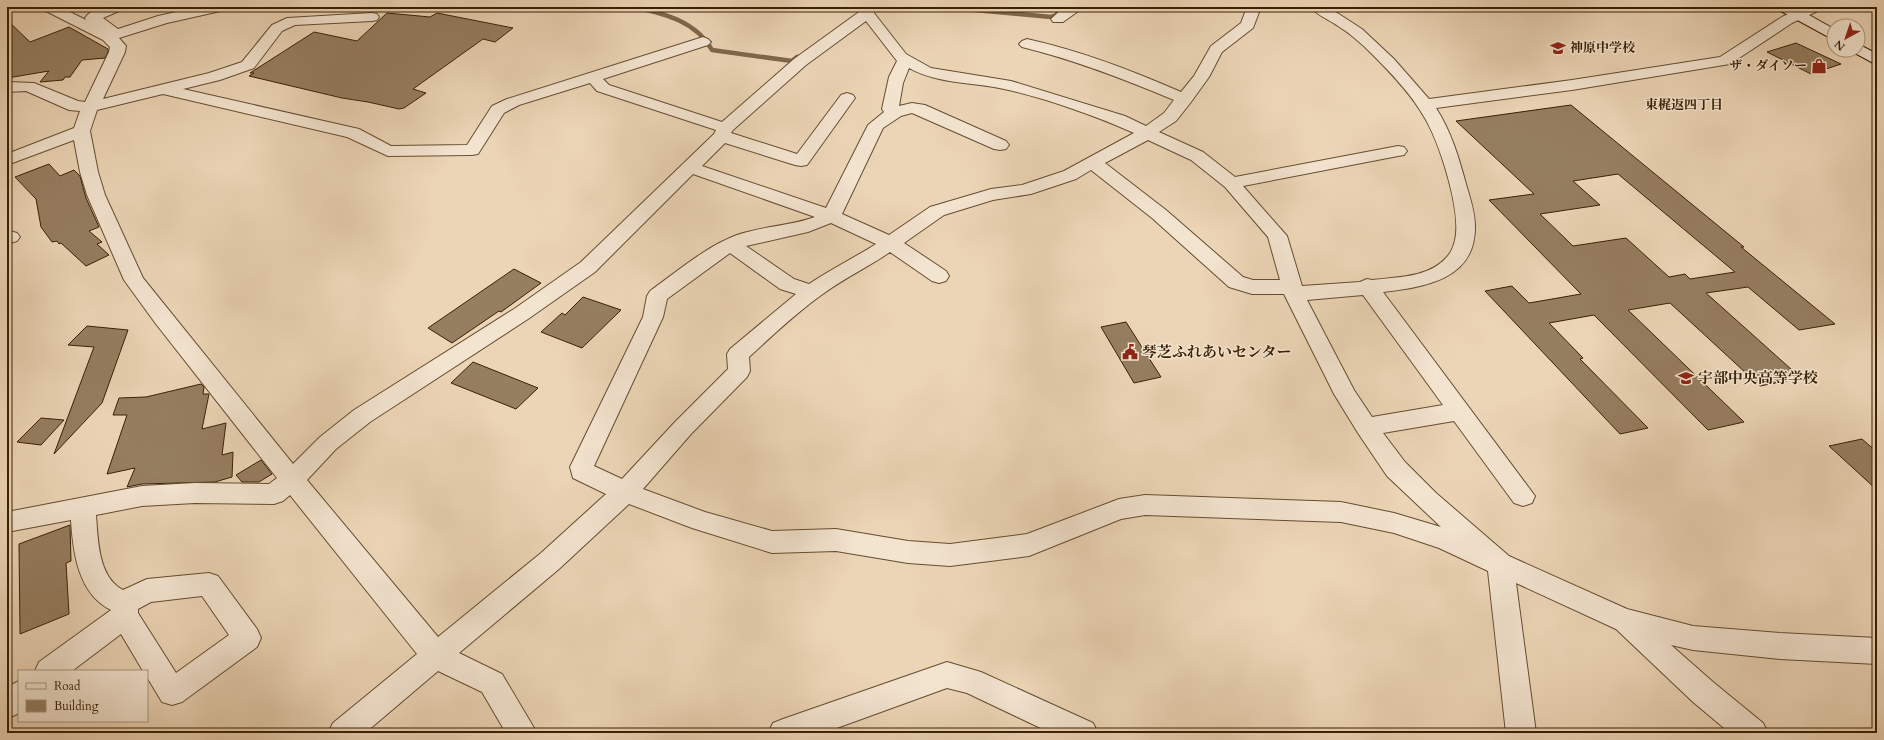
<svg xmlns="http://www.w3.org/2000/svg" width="1884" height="740" font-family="Cardo,'Noto Serif JP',serif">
<rect width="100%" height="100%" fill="#ecd5b6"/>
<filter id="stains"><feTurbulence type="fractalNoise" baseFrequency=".005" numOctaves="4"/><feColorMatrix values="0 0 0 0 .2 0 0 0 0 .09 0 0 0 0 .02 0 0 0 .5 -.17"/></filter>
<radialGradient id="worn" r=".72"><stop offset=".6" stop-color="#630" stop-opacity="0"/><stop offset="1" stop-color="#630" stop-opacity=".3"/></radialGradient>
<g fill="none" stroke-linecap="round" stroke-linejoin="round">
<g stroke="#80674a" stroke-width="4.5">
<path d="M635 7C665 14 696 21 712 50L792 61 797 57"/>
<polyline points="942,7 1051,17 1057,15 1058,7"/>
<polyline points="866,10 876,7"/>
</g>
</g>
<g fill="#967e61" stroke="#392004" fill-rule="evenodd">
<polygon points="387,13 430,17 437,13 513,28 495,42 483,39 413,89 426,93 404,108 399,109 368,102 342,98 249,76 254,73 250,73 314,32 357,41"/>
<polygon points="7,20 30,42 69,27 108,49 108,52 105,58 82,60 70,77 65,77 63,80 40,82 49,71 7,78"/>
<polygon points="1796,43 1841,64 1811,74 1767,52"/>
<path d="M1571 105 1744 247H1741L1835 324 1799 330 1748 287 1706 293 1801 378 1760 386 1670 303 1628 310 1744 422 1708 430 1594 315 1549 323 1583 358 1580 359 1648 428 1620 434 1485 291 1512 286 1529 303 1581 294 1489 200 1534 194 1456 121ZM1618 174 1735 272 1690 279 1685 274 1669 277 1626 238 1573 246 1540 214 1600 205 1573 181Z"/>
<polygon points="49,164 60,176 74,170 80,176 86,198 99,227 89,231 102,242 97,244 109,255 86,266 61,243 59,244 57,241 52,242 41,227 36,199 15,177"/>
<polygon points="514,269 541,283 501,312 499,311 452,343 428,328"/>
<polygon points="583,297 621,310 582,348 541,332 562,313 565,315"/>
<polygon points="1126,322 1161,377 1134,383 1101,327"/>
<polygon points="87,326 128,330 102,403 54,454 94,347 68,345"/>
<polygon points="473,362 538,388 516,409 451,383"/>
<polygon points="201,384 204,387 203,394 209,394 202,429 226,423 222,455 233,452 232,477 215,482 142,484 127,487 135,468 107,474 127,415 113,415 119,398 146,397"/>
<polygon points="41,418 64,420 41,445 17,442"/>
<polygon points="1862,439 1877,452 1877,490 1829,446"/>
<polygon points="261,460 272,474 259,482 242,482 236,475"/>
<polygon points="70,525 71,561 66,563 69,614 20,634 19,544"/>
</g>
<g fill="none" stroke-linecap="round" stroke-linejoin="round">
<defs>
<g id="street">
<path d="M42 7H60L86 20 85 18C93 6 111 7 123 7L121 10 103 18 118 29 158 16 199 7H227L225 10 167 23 119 38 126 46 125 52 103 99 209 73 242 62 272 25 287 18 372 13 377 14 379 17 377 20 372 21 295 25 282 31 254 68 220 80 183 89 359 129 391 146 467 145 492 106 507 99 703 37 708 39 711 42 708 45 603 79 609 85 722 122 794 59 859 12V7H873L874 13 906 54 931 68 1011 81 1125 116 1146 126 1164 113 1174 100C1124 79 1075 60 1022 47L1019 44 1022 41 1027 39C1081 51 1131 70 1181 92L1194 76 1211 46 1241 23 1247 7H1261L1253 28 1222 52 1209 77 1191 102 1176 121 1159 132 1203 152 1235 177 1398 146 1404 147 1407 151 1404 155 1398 156 1243 186 1287 236 1302 286 1360 282 1367 279 1372 280C1396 277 1428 278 1446 258 1452 252 1455 243 1456 234 1459 204 1439 140 1423 115 1411 94 1391 73 1373 55 1362 44 1351 34 1338 26 1330 20 1316 15 1311 7H1328L1362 29 1394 59 1429 99 1572 80 1720 57 1782 17 1803 7H1822L1820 10 1792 23 1730 64 1572 90 1436 108C1451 131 1459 158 1466 184 1470 198 1475 212 1475 226 1476 280 1424 287 1383 292L1535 496 1532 503 1523 506 1514 503 1454 421 1383 433 1405 462 1436 493 1509 556 1627 609 1693 626 1780 633 1877 638V664L1780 659 1693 650 1671 645 1713 682 1763 723 1768 733H1730L1693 702 1616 629 1516 583 1536 733H1506L1488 571 1439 548 1394 533 1341 522 1145 515 1121 519 1029 556 950 566 908 563 836 551 772 553 692 528 629 504 559 569 459 653 502 674 537 733H506L482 692 438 671 365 733H328L333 723 417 654 290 495 283 501 274 504 195 503 142 506 96 515C98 540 98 577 123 590L147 579 209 573 218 576 257 629 261 638 257 647 182 702 172 705 162 702 147 677V671H143L121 634 72 671H35L39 662 111 610C78 594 73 552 71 520L7 532V512L142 486 195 483 269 484 277 478 156 324 124 280 87 195 80 172 74 140 7 165V154L74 128 80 111 69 110 26 91 7 92V82L34 83 78 101 85 102 109 52 110 47 103 40 44 10ZM866 21 897 61 889 77 882 109 884 112 868 125 826 208 702 166 725 143 795 165 801 166 807 165 855 98 853 95 847 93 841 95 797 154 731 133 733 130 806 65ZM909 68C937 84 973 82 1004 89 1045 98 1096 116 1134 133L1064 171 1022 185 991 189 930 207 889 235 842 214 883 128 901 116 912 113 994 149 1000 150 1006 149 1009 145 1006 141 925 105 912 103 899 106 903 83ZM590 83 597 91 716 130 714 134 581 262 514 309 354 410 320 437 293 464 143 278 105 195 98 172 90 131 97 110 163 94 347 137 388 156 472 155 478 154 504 113 519 105ZM1148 140 1191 160 1225 187 1268 237 1280 280H1253L1243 277 1166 210 1105 163ZM1091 170 1152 218 1229 287 1252 294H1284L1334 394 1358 433 1387 476 1441 527 1394 513 1341 502 1145 495 1119 499 1027 534 950 544 908 541 836 529 772 531 705 512 643 489 691 434 747 377 750 371 749 357C772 336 795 314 820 296 842 279 867 268 890 252L932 281 939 283 946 281 949 276 946 271 904 243 944 215 993 200 1031 194 1076 179ZM693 174 815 217C790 226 763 226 737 235 705 247 678 271 650 291L647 296 643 317 570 467 573 478 606 494 541 553 438 637 307 480 336 449 370 422 528 319 595 272ZM831 223 876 244C854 258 831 269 809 284L794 279 746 246 808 232ZM730 253 780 289 796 294 730 349 727 354 728 369 675 422 622 479 594 466 663 317 667 299ZM1363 295 1443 405 1372 417 1354 390 1307 300ZM202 596 229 635 176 673 138 613V609L151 602Z"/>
<polygon points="1064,7 1084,7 1063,22 1053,22 1051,19"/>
<polygon points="10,231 17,233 20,237 17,241 7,244 7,232"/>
<polygon points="947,662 981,672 1093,723 1098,733 1051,733 967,693 947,688 823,733 768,733 773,723 783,719"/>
<polygon points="19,681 19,713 7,719 7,687"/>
</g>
<g id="secondary">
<polygon points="1777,7 1795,7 1834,29 1834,40 1779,10"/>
<polygon points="1858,44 1877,54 1877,65 1853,52 1851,50 1858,50"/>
</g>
</defs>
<use href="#street" stroke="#664d30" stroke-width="2"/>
<use href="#secondary" stroke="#392004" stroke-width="2"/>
<use href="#street" fill="#f3e4d0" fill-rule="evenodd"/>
<use href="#secondary" fill="#f3e4d0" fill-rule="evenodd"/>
</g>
<defs>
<symbol id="school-bare" viewBox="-9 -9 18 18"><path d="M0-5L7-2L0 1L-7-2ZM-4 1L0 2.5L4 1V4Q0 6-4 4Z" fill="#8f2418" stroke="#f3e4d0" stroke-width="2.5" paint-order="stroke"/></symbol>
<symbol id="shop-bare" viewBox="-9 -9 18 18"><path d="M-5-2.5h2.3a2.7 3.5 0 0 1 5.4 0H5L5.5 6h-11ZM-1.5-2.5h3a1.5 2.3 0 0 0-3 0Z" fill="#8f2418" stroke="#f3e4d0" stroke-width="2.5" paint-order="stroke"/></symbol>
<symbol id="civic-bare" viewBox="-9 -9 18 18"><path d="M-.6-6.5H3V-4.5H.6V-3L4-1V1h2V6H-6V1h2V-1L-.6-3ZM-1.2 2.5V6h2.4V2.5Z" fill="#8f2418" stroke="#f3e4d0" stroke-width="2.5" paint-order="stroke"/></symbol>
</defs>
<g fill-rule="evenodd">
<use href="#school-bare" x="1547" y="37" width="22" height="22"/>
<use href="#shop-bare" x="1808" y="55" width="22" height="22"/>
<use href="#civic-bare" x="1119" y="341" width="22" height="22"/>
<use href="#school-bare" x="1675" y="367" width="22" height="22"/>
</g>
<g text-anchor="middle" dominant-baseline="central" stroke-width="3" stroke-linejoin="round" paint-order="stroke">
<g font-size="13" font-weight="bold" fill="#392004" stroke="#f3e4d0" text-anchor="start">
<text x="1570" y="48">神原中学校</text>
<text x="1807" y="66" text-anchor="end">ザ・ダイソー</text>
</g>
<g font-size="13" font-weight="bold" fill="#392004" stroke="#f3e4d0">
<text x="1684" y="105">東梶返四丁目</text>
</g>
<g font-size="15" font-weight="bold" fill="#392004" stroke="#f3e4d0" text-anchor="start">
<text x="1142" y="352">琴芝ふれあいセンター</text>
<text x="1698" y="378">宇部中央高等学校</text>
</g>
</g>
<rect width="1884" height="740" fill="none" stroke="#ecd5b6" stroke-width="24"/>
<rect x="8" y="8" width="1868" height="724" fill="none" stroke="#392004" stroke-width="2"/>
<rect x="12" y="12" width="1860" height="716" fill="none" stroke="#392004"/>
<rect x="18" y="670" width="130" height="52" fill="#f3e4d0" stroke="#a9967e"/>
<rect x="26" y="683" width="20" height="6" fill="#f3e4d0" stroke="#a9967e"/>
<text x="54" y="690" font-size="12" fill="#392004">Road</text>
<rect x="26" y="700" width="20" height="12" fill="#967e61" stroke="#a9967e"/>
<text x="54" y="710" font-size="12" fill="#392004">Building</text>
<g transform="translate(1846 38) rotate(220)"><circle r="19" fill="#f3e4d0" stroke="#a9967e"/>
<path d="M0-3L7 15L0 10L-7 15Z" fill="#8f2418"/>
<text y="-6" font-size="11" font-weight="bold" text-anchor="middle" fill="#392004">N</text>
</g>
<rect width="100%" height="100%" filter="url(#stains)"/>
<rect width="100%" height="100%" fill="url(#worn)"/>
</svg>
